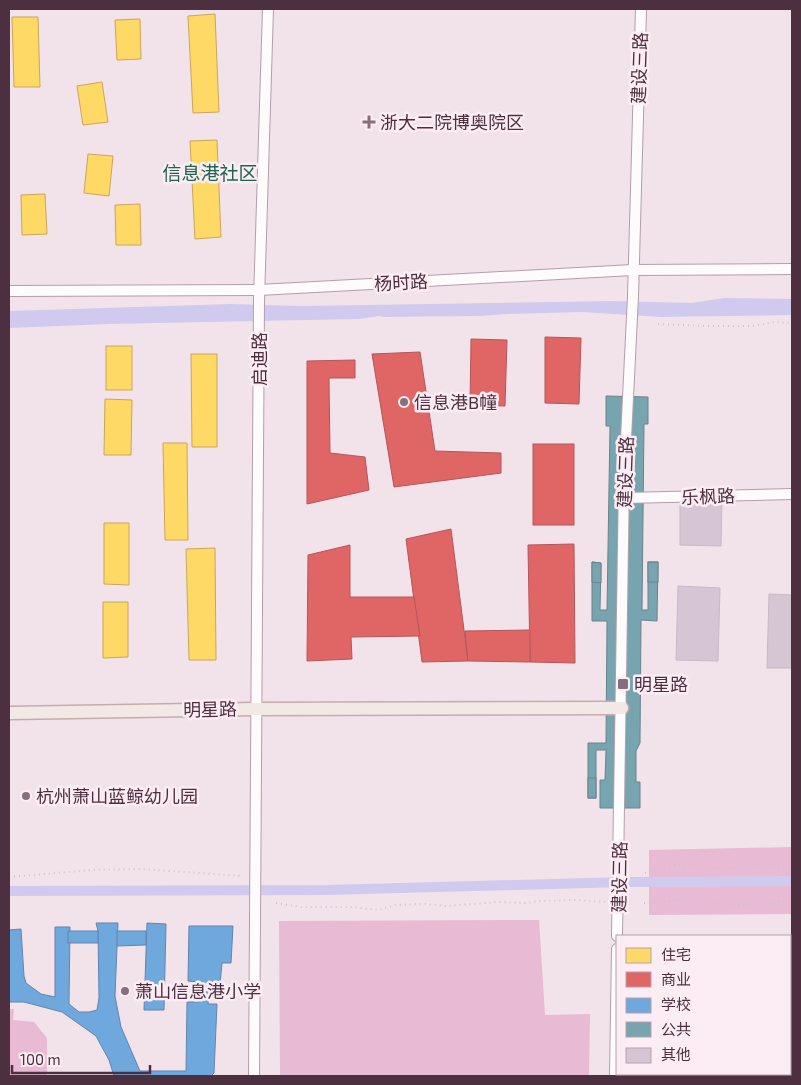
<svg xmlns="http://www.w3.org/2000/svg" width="801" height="1085" font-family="'Exo 2','Noto Sans SC',sans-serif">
<rect width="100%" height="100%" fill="#f2e2ea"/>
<g fill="#e9bad3">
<polygon points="792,847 792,914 649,915 649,850"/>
<polygon points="539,920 545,1015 590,1014 589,1076 280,1076 279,921"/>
<polygon points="9,1009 14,1009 13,1020 34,1022 47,1038 47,1076 9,1076"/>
</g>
<polygon fill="#d0cbee" points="724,298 792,299 792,315 661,317 582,312 508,314 480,316 384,317 379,316 360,319 109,324 9,328 9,311 231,304 301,306 611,301 692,303"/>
<g fill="#ffd966" stroke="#caa65b">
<polygon points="215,14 219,112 193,113 188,16"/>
<polygon points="12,17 38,17 40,87 14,87"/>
<polygon points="140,19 141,59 117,60 115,20"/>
<polygon points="102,82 108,122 83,125 77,86"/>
<polygon points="217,140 221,237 195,239 190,141"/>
<polygon points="88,154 113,156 109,196 84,193"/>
<polygon points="45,194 47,234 22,235 21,195"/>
<polygon points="140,204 141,245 116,245 115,205"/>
<rect x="106" y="346" width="26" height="44"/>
<polygon points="191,354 217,354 217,447 192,447"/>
<polygon points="105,399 132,400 131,455 104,455"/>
<polygon points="163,443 187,443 188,540 165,540"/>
<polygon points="104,523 129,523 129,585 104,584"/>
<polygon points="215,548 216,660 189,660 186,549"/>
<polygon points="103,602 128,602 128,657 103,658"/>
</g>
<g fill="#e06666" stroke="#b4565b">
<polygon points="545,337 581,338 579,404 545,403"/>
<polygon points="471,339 507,340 505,406 470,405"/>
<polygon points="420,352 435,451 501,453 501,473 394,487 372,354"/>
<polygon points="355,360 355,378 329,378 330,453 365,457 369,490 307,504 307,361"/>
<rect x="533" y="444" width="41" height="81"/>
<polygon points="451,529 468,661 422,662 406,539"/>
<polygon points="574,544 575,663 530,662 528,545"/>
<polygon points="350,545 350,597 414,597 420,636 351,637 352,659 307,661 308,555"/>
<polygon points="530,630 530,662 468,661 465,631"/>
</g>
<g fill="#6fa8dc" stroke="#6584ad">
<polygon points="96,923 118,923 115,996 121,1027 140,1071 186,1071 187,1002 199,1002 198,982 188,981 189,926 233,926 231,963 222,963 220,985 210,986 208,1004 217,1004 214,1073 211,1076 114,1076 109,1060 96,1036 62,1012 24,1002 9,1002 9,930 21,929 24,976 26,983 41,994 55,997 55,927 70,927 69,1004 79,1012 89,1012 97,1010 99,998 98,931"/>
<polygon points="147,923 166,924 164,1010 144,1010"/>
<rect x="68" y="931" width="30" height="12"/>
<polygon points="117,931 146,931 146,945 117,946"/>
</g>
<g fill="#76a5af" stroke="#6a828e">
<polygon points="606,396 648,397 648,424 644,424 642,610 648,610 648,562 658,562 657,621 641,620 640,743 636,751 636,782 640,782 640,808 600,808 600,780 605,780 606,750 596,750 596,798 588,798 588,743 606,743 607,621 592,621 592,562 601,563 600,610 607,610 610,426 606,426"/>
<polygon points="592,562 601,563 601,583 592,582"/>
<rect x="648" y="562" width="10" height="20"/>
<rect x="588" y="778" width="8" height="20"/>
</g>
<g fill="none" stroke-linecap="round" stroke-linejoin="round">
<polyline stroke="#d0cbee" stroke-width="10" points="9,891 327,890 625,882 792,881"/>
</g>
<g fill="#d6c5d3" stroke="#c9b8c6">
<polygon points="722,500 721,546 680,545 680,501"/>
<polygon points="678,586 720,588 718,661 676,660"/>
<polygon points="769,594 792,595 792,668 767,668"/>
</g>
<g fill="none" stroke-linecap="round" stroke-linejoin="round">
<defs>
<g id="minor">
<polyline points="9,291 259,290 633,270 792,269"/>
<polyline points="624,498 792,494"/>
<polyline points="617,936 624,479 633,296 641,9"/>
<polyline points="254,1076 259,300 268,9"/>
<polyline points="615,1076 617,949"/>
</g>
<polyline id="major" points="9,713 255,709 622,708"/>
</defs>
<use href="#minor" stroke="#b39faa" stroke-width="12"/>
<use href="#major" stroke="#c2adac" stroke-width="15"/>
<g stroke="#cdc4c8" stroke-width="2" stroke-dasharray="1 4" stroke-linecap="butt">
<polyline points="658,324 706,326 752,326 775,322 792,323"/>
<polyline points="645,873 674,865 691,865 723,869 747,865 768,865 792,869"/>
<polyline points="9,877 92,870 141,869 243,876"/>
<polyline points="276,903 301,907 351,907 379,910 395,905 425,904 446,906 499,902 527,903 539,901 574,900 608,902"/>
<path d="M644 903C661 904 678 898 695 899 707 900 718 904 730 905 750 906 772 903 792 900"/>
</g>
<use href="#minor" stroke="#fdfbfc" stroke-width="10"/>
<use href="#major" stroke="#f2e9e7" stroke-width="12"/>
</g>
<g fill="#876e7c" stroke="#fcedf4" stroke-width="2">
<path d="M366.5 114.5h5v5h5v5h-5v5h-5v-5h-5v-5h5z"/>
<circle cx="404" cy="402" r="5"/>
<rect x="617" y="678" width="12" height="12" rx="2.5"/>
<circle cx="26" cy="796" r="5"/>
<circle cx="125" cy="991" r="5"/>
</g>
<g text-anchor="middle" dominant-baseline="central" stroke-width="5" stroke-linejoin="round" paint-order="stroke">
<g font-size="18" fill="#4d3040" stroke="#fcedf4">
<text transform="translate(639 68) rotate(-88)">建设三路</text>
<text transform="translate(401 282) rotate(-3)">杨时路</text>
<text transform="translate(259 359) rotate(-90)">启迪路</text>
<text transform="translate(625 472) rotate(-88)">建设三路</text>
<text transform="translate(708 496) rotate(-2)">乐枫路</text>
<text transform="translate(210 709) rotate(-1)">明星路</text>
<text transform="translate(619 877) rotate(-89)">建设三路</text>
</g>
<g font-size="18" fill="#4d3040" stroke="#fcedf4" text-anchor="start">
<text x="380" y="122">浙大二院博奥院区</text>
<text x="414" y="402">信息港B幢</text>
<text x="634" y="684">明星路</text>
<text x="36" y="796">杭州萧山蓝鲸幼儿园</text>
<text x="135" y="991">萧山信息港小学</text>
</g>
<g font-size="19" fill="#1f644c" stroke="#fcedf4">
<text x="210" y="172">信息港社区</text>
</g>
</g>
<rect width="801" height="1085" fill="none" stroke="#4d3040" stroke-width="20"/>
<rect x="616" y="935" width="175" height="140" fill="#fcedf4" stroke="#b6a1ac"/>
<rect x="626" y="948" width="25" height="15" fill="#ffd966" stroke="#b6a1ac"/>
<text x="661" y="960" font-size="15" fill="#4d3040">住宅</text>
<rect x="626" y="972" width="25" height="15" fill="#e06666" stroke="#b6a1ac"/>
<text x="661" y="985" font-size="15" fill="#4d3040">商业</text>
<rect x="626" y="998" width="25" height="15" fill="#6fa8dc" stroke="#b6a1ac"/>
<text x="661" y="1010" font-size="15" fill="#4d3040">学校</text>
<rect x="626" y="1022" width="25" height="15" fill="#76a5af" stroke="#b6a1ac"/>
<text x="661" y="1035" font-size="15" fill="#4d3040">公共</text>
<rect x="626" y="1048" width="25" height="15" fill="#d6c5d3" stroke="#b6a1ac"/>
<text x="661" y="1060" font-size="15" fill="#4d3040">其他</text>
<path d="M12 1065v8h138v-8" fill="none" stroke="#4d3040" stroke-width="2.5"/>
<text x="20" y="1065" font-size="15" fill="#4d3040" stroke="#fcedf4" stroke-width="4" paint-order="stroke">100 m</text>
</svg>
